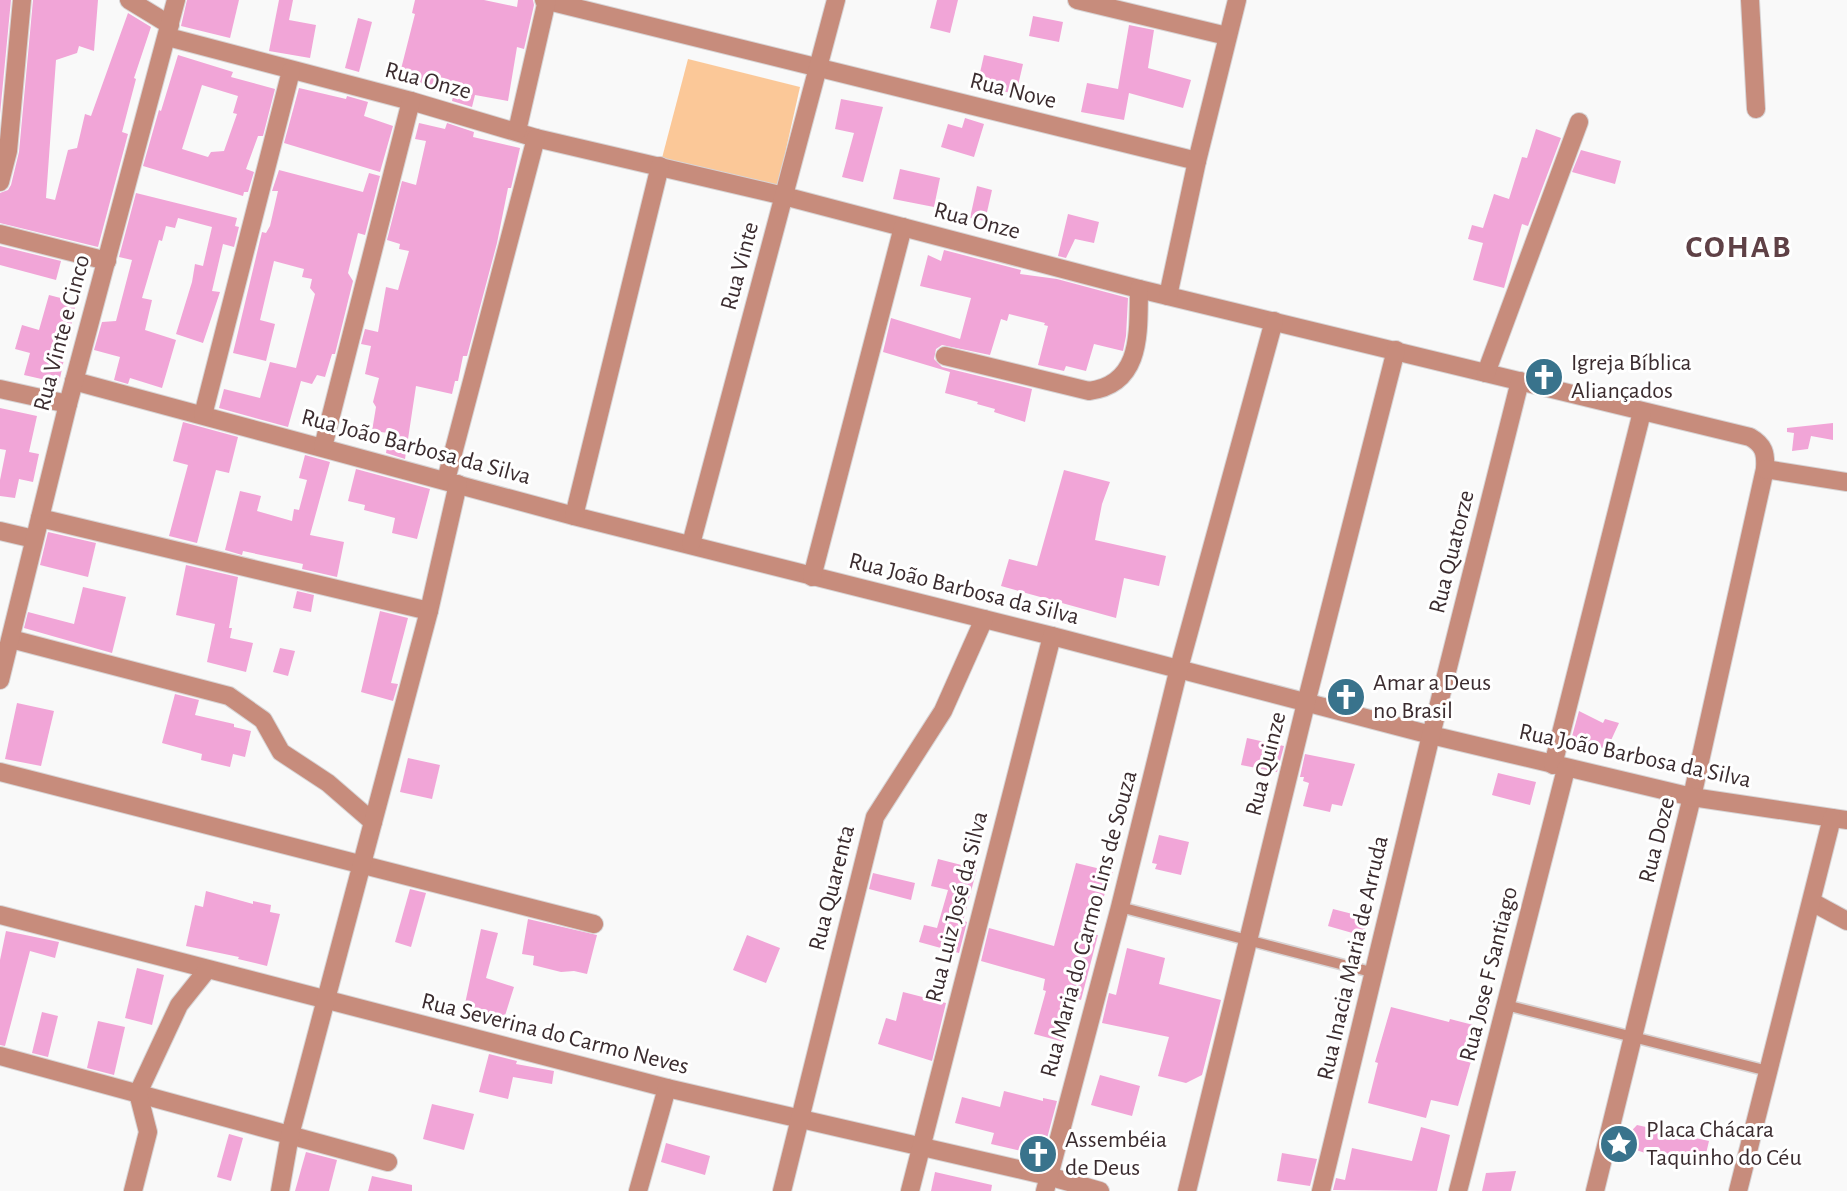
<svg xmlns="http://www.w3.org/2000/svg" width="1847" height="1191" font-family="'Alegreya Sans',sans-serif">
<rect width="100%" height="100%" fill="#f9f9f9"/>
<polygon fill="#fbc898" points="688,59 800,87 778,185 662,158"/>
<g fill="#f1a5d7" fill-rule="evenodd">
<polygon points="0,0 11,0 0,114"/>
<polygon points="33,0 98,0 94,51 79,46 77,53 56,60 46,198 55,200 68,150 77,148 85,114 91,116 128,13 151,27 134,78 136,79 122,132 128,134 98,247 0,223 0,193 8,190 11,185 19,152"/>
<polygon points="187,0 239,0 230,38 181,26"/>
<polygon points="279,0 293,0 289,20 316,25 310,58 269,51"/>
<polygon points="415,0 484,0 517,7 518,0 533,0 534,5 524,49 517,47 508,101 475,95 472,107 452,101 454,92 399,77 415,14 412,13"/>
<polygon points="937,0 958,0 950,33 930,28"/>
<polygon points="1033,16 1063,22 1059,42 1029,36"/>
<polygon points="358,18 372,22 359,72 345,68"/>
<polygon points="1129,25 1154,30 1148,68 1191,80 1183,108 1129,93 1124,120 1081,112 1087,83 1118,89"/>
<path d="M178 55 233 72 231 77 275 89 263 136H258L246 169 254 172 248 192H244L243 196 143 166 159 110 161 111ZM202 85 238 96 233 113 237 114 224 151 211 152 208 157 182 149Z"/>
<polygon points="984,55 1023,64 1016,94 977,86"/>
<polygon points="299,88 346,99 347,96 368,102 364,116 393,126 380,172 284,143"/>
<polygon points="841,99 883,107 863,182 842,177 854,133 835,129"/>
<polygon points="965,118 984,124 974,157 941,147 948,124 962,128"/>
<polygon points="419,123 445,129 447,123 474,132 473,137 520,148 511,188 508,188 497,243 467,356 463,356 458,381 455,381 452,394 416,386 405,459 386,453 389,433 372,431 376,407 373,402 379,378 365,374 371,346 361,344 365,329 378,332 386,287 398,290 409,251 399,249 400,244 387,240 402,181 416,185 426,141 415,139"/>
<polygon points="1536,129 1561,138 1528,226 1522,224 1504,288 1473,280 1483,243 1468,239 1472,225 1483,228 1494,194 1509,199 1522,157 1527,158"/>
<polygon points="1581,150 1621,161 1615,184 1572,172"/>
<polygon points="900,169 940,178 934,207 893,199"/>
<polygon points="279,170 363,192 369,173 380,176 365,235 358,233 348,273 353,281 335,354 332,354 325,377 317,375 312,384 301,381 288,427 219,408 224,389 260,398 270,362 296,368 315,294 310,288 312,279 302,277 304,269 274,261 260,320 275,324 266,361 233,353 262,232 266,233 270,226 278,191 272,191"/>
<polygon points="977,186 992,190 985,221 970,218"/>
<polygon points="136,193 237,218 235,226 239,227 234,247 223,244 212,291 220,292 203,343 176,334 192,282 195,264 203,266 212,227 178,218 175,228 166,226 162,241 159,240 142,298 152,300 145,330 176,340 162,388 130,378 128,384 114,380 120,357 94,350 102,322 116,321 132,260 119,257"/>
<polygon points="1068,214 1099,222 1094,243 1075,239 1066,258 1058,256"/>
<polygon points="0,246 61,261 56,280 0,265"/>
<polygon points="944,250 1021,270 1020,274 1057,279 1128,298 1126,336 1123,351 1094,344 1086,371 1066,366 1064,371 1038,365 1048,326 1044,325 1045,323 1009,314 1007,321 1001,319 990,355 942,345 936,349 934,359 942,367 1032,389 1025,422 994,412 995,409 977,404 978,402 945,393 950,372 883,352 891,318 960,339 971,298 920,286 928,255 941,261"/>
<polygon points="49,295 76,302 59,383 24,375 30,353 15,349 22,325 39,330"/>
<polygon points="0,408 37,416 29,452 39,454 33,482 19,479 15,498 0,496 0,480 6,450 0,449"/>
<polygon points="183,422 238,437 229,473 216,470 197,543 169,536 188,465 173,461"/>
<polygon points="1833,423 1833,440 1811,436 1808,449 1792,451 1794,433 1787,432 1787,428"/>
<polygon points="305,455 330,462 310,535 344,542 337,577 302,569 303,564 243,551 242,555 225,550 240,491 261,496 257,511 292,521 294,509 299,510 307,480 299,478"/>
<polygon points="356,469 430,489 417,539 392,533 395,518 364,510 365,505 348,501"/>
<polygon points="1064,470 1110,482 1102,504 1095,540 1166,556 1159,586 1124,578 1116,618 1001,586 1009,559 1037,566"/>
<polygon points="48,532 96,543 88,577 40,565"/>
<polygon points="186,565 238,577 229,628 232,628 230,638 253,643 246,672 207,662 215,624 176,615"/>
<polygon points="83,587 126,597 112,653 24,628 28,612 74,624"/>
<polygon points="297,591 314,595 311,612 293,608"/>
<polygon points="380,611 408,618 391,683 398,684 393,701 361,692"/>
<polygon points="280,648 295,651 288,676 273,672"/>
<polygon points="175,694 199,700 195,715 234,724 234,727 251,731 245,757 233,754 230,767 201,760 202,754 162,743"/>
<polygon points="17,703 54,711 41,766 5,759"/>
<polygon points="1579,711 1603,723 1605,719 1619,723 1607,749 1571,740"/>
<polygon points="1247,738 1284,746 1277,772 1241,765"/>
<polygon points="1305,754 1355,764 1342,806 1332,804 1330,812 1303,806 1309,783 1303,781 1304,777 1300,777"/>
<polygon points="408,758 440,765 432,799 400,792"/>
<polygon points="1498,773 1536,782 1530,805 1492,795"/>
<polygon points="1159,835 1189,842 1181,875 1155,869 1157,864 1152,863"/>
<polygon points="938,859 977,869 963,921 967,922 959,953 919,942 924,925 937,928 948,890 931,886"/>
<polygon points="1076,863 1113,872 1107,893 1105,892 1095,935 1098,935 1081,1000 1076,998 1064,1042 1034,1034 1046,991 1043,990 1045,979 981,961 989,928 1054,946"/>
<polygon points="873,873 915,883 911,900 869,889"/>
<polygon points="410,889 426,893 411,947 395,942"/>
<polygon points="206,891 253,904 253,901 271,905 270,912 280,914 267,966 238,959 239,957 186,946 195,905 203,907"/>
<polygon points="1333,909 1368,918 1363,936 1328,926"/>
<polygon points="528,919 597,935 587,974 574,971 561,972 533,965 534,956 522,954"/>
<polygon points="481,929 498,933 486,978 514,987 502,1025 463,1013"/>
<polygon points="6,931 59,942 55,958 30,951 5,1046 0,1045 0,960"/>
<polygon points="747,935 780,948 766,983 733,970"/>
<polygon points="1127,948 1165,958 1159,984 1221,1000 1202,1075 1186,1083 1158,1076 1169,1037 1102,1023 1109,993 1116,995"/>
<polygon points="137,968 164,975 152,1025 125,1018"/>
<polygon points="903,992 946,1003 932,1061 878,1044 886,1018 896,1021"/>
<polygon points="1391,1007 1449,1022 1450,1019 1481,1027 1458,1106 1431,1100 1426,1118 1368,1103 1378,1063 1375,1062"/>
<polygon points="42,1012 58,1016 48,1057 32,1053"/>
<polygon points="98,1021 125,1027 114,1075 87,1068"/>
<polygon points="489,1054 517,1061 516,1064 554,1071 552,1084 513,1077 508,1099 479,1092"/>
<polygon points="1100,1075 1140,1086 1132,1116 1091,1105"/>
<polygon points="1004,1091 1043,1101 1043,1098 1057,1101 1041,1161 1029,1158 1030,1153 991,1144 994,1133 955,1123 962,1097 1000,1107"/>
<polygon points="432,1104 474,1114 464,1150 423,1139"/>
<polygon points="1637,1125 1709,1141 1705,1158 1682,1153 1674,1163 1619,1144"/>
<polygon points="1421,1127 1450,1135 1437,1191 1333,1190 1336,1178 1345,1180 1352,1148 1412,1161"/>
<polygon points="229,1134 243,1138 231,1181 217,1177"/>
<polygon points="666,1143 710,1156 705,1175 661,1162"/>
<polygon points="306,1152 337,1160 329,1191 295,1191"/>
<polygon points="1282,1153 1317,1159 1310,1186 1277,1181"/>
<polygon points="1516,1171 1511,1191 1482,1191 1486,1173"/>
<polygon points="935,1172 992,1185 991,1191 931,1191"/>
<polygon points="372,1176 412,1185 412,1191 368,1191"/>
</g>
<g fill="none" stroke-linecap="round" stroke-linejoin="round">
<defs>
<g id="lane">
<polyline points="1120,907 1375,973"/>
<polyline points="1506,1005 1768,1071"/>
</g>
<g id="street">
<polyline points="129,0 170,25"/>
<polyline points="544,0 1197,161"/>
<polyline points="1077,0 1227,36"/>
<polyline points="1750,0 1756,109"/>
<path d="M168 37 411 101 536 138 784 196 1139 289 1750 437C1764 445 1766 453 1765 469L1692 797 1595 1191"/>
<polyline points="517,131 547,0"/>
<polyline points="0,182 8,151 22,0"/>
<polyline points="0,234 107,261"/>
<polyline points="1168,296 1197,161 1237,0"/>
<path d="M945 356 1089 391C1143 384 1138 331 1139 289"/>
<polyline points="1486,373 1579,122"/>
<polyline points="74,381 574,516 1052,636 1431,735 1692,797 1847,820"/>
<polyline points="0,389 68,404"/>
<polyline points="203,415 291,71"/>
<polyline points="323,447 411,101"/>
<polyline points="1765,469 1847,482"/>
<polyline points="446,480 536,138"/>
<polyline points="574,516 660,166"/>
<polyline points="40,518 429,611"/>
<polyline points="0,531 34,539"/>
<polyline points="691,544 836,0"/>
<polyline points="812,577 903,227"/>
<polyline points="11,639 229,696 263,720 281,752 328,783 373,822"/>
<polyline points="0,680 68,404 176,0"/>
<polyline points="1553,765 1642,412"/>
<polyline points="0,772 594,924"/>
<polyline points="1812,902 1847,921"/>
<polyline points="0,915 667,1088 1048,1176 1100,1191"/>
<polyline points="0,1056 388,1162"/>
<polyline points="133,1191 148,1132 138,1093 179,1005 207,970"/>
<polyline points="280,1191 290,1135 429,611 458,484"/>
<polyline points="638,1191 667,1088"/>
<polyline points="782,1191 875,817 943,711 984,619"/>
<polyline points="910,1191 1052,636"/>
<polyline points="1045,1191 1120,907 1179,668 1274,321"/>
<polyline points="1187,1191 1306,703 1396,350"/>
<polyline points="1321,1191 1431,735 1520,381"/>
<polyline points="1458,1191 1566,769"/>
<polyline points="1738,1191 1832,818"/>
</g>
</defs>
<use href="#lane" stroke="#d7d4d5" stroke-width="13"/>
<use href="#street" stroke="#d7d4d5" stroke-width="20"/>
<use href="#lane" stroke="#c78c7c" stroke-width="10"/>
<use href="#street" stroke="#c78c7c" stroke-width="18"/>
</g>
<defs>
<symbol id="church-disc" viewBox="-11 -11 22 22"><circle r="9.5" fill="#39738c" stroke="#fff"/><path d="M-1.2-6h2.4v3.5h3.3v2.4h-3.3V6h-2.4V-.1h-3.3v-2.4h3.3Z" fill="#fff"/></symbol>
<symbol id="sight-disc" viewBox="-11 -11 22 22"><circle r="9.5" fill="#39738c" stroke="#fff"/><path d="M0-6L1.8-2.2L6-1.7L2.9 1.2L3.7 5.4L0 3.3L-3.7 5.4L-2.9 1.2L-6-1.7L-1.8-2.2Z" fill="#fff"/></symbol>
</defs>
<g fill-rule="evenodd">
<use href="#church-disc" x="1522" y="355" width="44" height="44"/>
<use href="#church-disc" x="1324" y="675" width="44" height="44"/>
<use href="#sight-disc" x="1597" y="1122" width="44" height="44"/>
<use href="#church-disc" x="1016" y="1132" width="44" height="44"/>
</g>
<g text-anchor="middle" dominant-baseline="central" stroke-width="6" stroke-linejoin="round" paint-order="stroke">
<g font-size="24" fill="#3b2c2f" stroke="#fff">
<text transform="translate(428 81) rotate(15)">Rua Onze</text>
<text transform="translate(1013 91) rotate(14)">Rua Nove</text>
<text transform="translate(977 221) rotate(15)">Rua Onze</text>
<text transform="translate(740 266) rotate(-75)">Rua Vinte</text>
<text transform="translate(62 333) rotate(-75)">Rua Vinte e Cinco</text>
<text transform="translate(416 447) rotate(15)">Rua João Barbosa da Silva</text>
<text transform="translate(1452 552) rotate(-76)">Rua Quatorze</text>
<text transform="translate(964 589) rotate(14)">Rua João Barbosa da Silva</text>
<text transform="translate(1635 756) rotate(12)">Rua João Barbosa da Silva</text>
<text transform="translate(1266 764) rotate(-76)">Rua Quinze</text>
<text transform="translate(1657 840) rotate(-76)">Rua Doze</text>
<text transform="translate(832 888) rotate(-76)">Rua Quarenta</text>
<text transform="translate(957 907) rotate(-76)">Rua Luiz José da Silva</text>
<text transform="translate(1089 924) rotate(-75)">Rua Maria do Carmo Lins de Souza</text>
<text transform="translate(1353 958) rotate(-77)">Rua Inacia Maria de Arruda</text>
<text transform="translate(1489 974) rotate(-76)">Rua Jose F Santiago</text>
<text transform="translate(555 1034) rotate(14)">Rua Severina do Carmo Neves</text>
</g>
<g font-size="24" fill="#3b2c2f" stroke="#fff" text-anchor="start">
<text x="1571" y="363">Igreja Bíblica<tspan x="1571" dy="28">Aliançados</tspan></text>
<text x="1373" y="683">Amar a Deus<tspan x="1373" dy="28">no Brasil</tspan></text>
<text x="1646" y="1130">Placa Chácara<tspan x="1646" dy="28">Taquinho do Céu</tspan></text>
<text x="1065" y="1140">Assembéia<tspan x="1065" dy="28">de Deus</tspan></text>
</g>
<g font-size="32" font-weight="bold" letter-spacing="2" fill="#5f4146" stroke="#fff">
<text x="1739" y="247">COHAB</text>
</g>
</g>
</svg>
